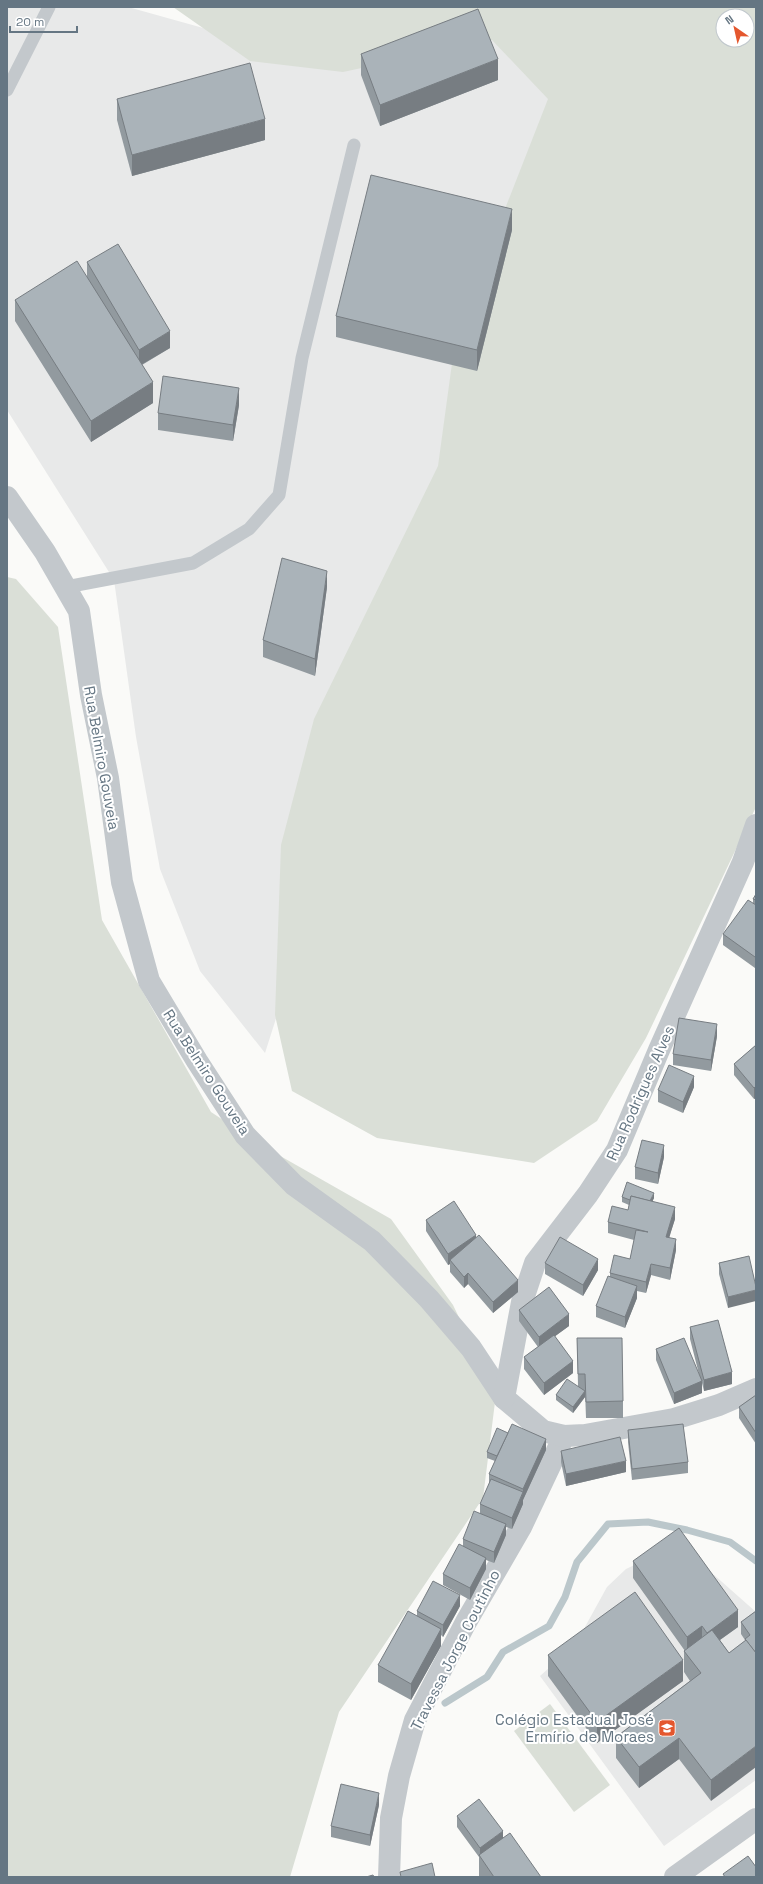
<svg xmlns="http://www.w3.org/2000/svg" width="763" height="1884" font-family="'Space Grotesk',sans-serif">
<rect width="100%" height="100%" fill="#fafaf8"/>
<g fill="#e8e9e9">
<polygon points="7,7 128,7 329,63 599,7 265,1053 200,971 160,869 136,737 114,580 7,410"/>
<polygon points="679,1544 756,1612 756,1780 664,1846 540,1676 575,1645 607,1587 626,1569"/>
</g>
<g fill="#dadfd7" fill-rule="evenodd">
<path d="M173 7H756V807L646 1038 597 1121 534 1163 377 1138 292 1091 275 1015 281 845 314 719 438 466 456 334 548 99 492 40 343 72 250 61ZM723 16H747V40H723Z"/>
<polygon points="7,577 16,579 58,627 102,920 211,1112 261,1145 391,1219 453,1305 496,1394 483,1498 339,1712 290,1877 7,1877"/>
<polygon points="550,1704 610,1785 574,1812 514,1731"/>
</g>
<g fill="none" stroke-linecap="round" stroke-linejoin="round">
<polyline stroke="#bbc7cb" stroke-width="7" points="445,1703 487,1677 503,1652 549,1626 565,1597 577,1562 608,1524 648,1522 687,1530 730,1542 756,1561"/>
<g stroke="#c3c8cc" stroke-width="13">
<polyline points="7,90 49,7"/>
<polyline points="66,587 193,563 249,529 279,495 302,358 354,145"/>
</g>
<polyline stroke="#c3c8cc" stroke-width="22" points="389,1877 391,1818 399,1776 415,1720 466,1622 521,1527 564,1436"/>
<g stroke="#c3c8cc" stroke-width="22">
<polyline points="7,497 45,552 79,611 91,695 108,778 122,882 149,981 197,1061 245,1135 294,1185 372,1241 429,1299 471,1348 504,1398 543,1431 564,1436 585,1435 674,1419 719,1405 756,1389"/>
<polyline points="504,1398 522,1302 535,1263 588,1194 617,1150 659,1050 743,862 756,825"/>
<polyline points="675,1877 756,1819"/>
</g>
</g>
<g fill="#929a9f">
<polygon points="361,54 498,80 380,126 361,75"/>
<polygon points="117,99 265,140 132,176 117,120"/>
<polygon points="512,230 477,371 336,337 336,316"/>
<polygon points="87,262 170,348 142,365 153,403 91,442 15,321 15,300 87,278"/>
<polygon points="239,405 233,441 158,430 158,413"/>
<polygon points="327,587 315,676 263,657 263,640"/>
<polygon points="756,894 756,968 755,968 723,945 723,934 753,903 753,899"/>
<polygon points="717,1036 711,1071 673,1065 673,1054"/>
<polygon points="756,1045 756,1098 754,1099 734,1075 734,1064"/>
<polygon points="694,1087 683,1113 658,1102 658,1090"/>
<polygon points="664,1157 658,1184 635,1179 635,1167"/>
<polygon points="622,1197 654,1198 652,1201 675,1219 669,1237 676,1250 670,1280 651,1275 646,1293 637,1291 637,1298 625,1328 596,1317 596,1306 610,1276 610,1273 630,1259 634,1240 608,1233 608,1222 628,1210 629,1205 622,1202"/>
<polygon points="426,1220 476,1237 518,1292 493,1313 468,1284 464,1288 450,1272 450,1264 448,1265 426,1231"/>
<polygon points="749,1256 728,1308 719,1274 719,1263"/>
<polygon points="545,1263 598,1270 583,1296 545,1274"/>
<polygon points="519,1310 569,1326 555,1336 573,1373 544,1395 524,1369 524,1357 538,1347 519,1321"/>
<polygon points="690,1327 732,1384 704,1391 702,1383 702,1393 674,1404 656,1360 656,1349 700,1378 690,1339"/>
<polygon points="577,1338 623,1401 623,1418 586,1418 585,1391 584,1391 585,1397 573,1413 556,1400 556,1395 578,1386"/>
<polygon points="756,1395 756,1444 739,1418 739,1407"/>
<polygon points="628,1430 688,1462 688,1473 632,1480 628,1442"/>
<polygon points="546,1450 523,1500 523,1504 512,1529 506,1527 506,1535 494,1563 486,1560 486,1569 470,1600 443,1585 443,1574 463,1546 463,1539 480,1513 480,1504 489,1484 489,1474 495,1461 487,1458 487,1452"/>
<polygon points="561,1451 626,1472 566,1486 561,1462"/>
<polygon points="633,1561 738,1627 720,1640 729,1653 745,1641 745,1640 741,1634 741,1622 756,1611 711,1801 679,1759 639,1788 616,1758 616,1737 690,1681 684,1672 684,1651 685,1651 633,1578"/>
<polygon points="460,1606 443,1637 441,1635 441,1646 411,1700 378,1682 378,1665 417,1616 417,1611"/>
<polygon points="548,1655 683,1681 597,1743 548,1676"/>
<polygon points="379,1805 370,1846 331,1837 331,1826"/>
<polygon points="457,1816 541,1877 479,1877 479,1857 457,1827"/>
</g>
<g fill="#777d82">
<polygon points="498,59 498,80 380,126 380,105"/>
<polygon points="265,119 265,140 132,176 132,155"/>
<polygon points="512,209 512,230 477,371 477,350"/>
<polygon points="170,331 170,348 139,366 139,350"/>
<polygon points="153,382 153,403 91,442 91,421"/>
<polygon points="239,388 239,405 233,441 233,425"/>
<polygon points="327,571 327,587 315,676 315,659"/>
<polygon points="756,956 756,968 755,968 755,957"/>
<polygon points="717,1024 717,1036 711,1071 711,1060"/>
<polygon points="694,1076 694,1087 683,1113 683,1102"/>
<polygon points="756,1086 756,1098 754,1099 754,1088"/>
<polygon points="664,1145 664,1157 658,1184 658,1173"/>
<polygon points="654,1193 654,1198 648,1212 648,1206"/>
<polygon points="675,1207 675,1219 666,1248 666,1237"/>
<polygon points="476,1235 476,1246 450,1260 450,1264 448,1265 448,1254"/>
<polygon points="676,1239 676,1250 670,1280 670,1268"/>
<polygon points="598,1259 598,1270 583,1296 583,1285"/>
<polygon points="651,1264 651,1275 646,1293 646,1282"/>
<polygon points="468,1273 468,1284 464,1288 464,1277"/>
<polygon points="518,1280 518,1292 493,1313 493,1302"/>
<polygon points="637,1286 637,1298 625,1328 625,1317"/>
<polygon points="756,1290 756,1301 728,1308 728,1297"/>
<polygon points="569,1314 569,1326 539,1348 539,1337"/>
<polygon points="573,1361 573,1373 544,1395 544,1383"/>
<polygon points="732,1372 732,1384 704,1391 704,1380"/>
<polygon points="702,1381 702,1393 674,1404 674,1393"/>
<polygon points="585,1391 585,1397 573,1413 573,1407"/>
<polygon points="546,1439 546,1450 523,1500 523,1504 512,1529 512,1518 523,1493 523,1489"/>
<polygon points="626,1461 626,1472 566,1486 566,1474"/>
<polygon points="506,1524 506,1535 494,1563 494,1552"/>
<polygon points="486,1558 486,1569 470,1600 470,1588"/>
<polygon points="460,1595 460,1606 443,1637 443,1625"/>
<polygon points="738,1610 738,1627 707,1649 707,1633"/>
<polygon points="702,1626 702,1643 687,1653 687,1637"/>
<polygon points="441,1629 441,1646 411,1700 411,1684"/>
<polygon points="683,1660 683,1681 597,1743 597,1722"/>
<polygon points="679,1738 679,1759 639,1788 639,1767"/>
<polygon points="756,1746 756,1767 711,1801 711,1780"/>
<polygon points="379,1793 379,1805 370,1846 370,1835"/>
<polygon points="503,1831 503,1842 480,1857 480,1848"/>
</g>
<g fill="#aab3b9" stroke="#777d82">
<polygon points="478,9 498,59 380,105 361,54"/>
<polygon points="250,63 265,119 132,155 117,99"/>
<polygon points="371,175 512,209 477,350 336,316"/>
<polygon points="118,244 170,331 139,350 87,262"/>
<polygon points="77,261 153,382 91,421 15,300"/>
<polygon points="163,376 239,388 233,425 158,413"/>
<polygon points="282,558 327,571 315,659 263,640"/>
<polygon points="756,894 756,900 753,899"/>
<polygon points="748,900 756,905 756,956 755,957 723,934"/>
<polygon points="679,1018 717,1024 711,1060 673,1054"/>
<polygon points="756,1045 756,1086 754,1088 734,1064"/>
<polygon points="669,1065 694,1076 683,1102 658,1090"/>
<polygon points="642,1140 664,1145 658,1173 635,1167"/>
<polygon points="627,1182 654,1193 650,1201 631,1196 630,1200 622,1197"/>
<polygon points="631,1196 675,1207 666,1237 676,1239 670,1268 651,1264 646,1282 610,1273 614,1255 630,1259 636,1230 648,1232 608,1222 612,1206 628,1210"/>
<polygon points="454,1201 476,1235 448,1254 426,1220"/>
<polygon points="479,1235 518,1280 493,1302 468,1273 464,1277 450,1260"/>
<polygon points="560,1237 598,1259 583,1285 545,1263"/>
<polygon points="749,1256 756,1287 756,1290 728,1297 719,1263"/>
<polygon points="608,1276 637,1286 625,1317 596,1306"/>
<polygon points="549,1287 569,1314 539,1337 519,1310"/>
<polygon points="718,1320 732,1372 704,1380 690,1327"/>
<polygon points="554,1335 573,1361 544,1383 524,1357"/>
<polygon points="577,1338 622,1338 623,1401 586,1402 585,1374 578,1374"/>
<polygon points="684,1338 702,1381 674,1393 656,1349"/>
<polygon points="567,1379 585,1391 573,1407 556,1395"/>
<polygon points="756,1395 756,1433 739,1407"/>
<polygon points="512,1424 546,1439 523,1489 489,1474"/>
<polygon points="683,1424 688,1462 632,1469 628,1430"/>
<polygon points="497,1428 508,1433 497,1456 487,1452"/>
<polygon points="620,1437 626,1461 566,1474 561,1451"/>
<polygon points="491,1479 523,1492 512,1518 480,1504"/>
<polygon points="474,1511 506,1524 494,1552 463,1539"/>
<polygon points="679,1528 738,1610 707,1633 702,1626 687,1637 633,1561"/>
<polygon points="459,1544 486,1558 470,1588 443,1574"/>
<polygon points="433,1581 460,1595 443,1625 417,1611"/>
<polygon points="635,1592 683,1660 597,1722 548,1655"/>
<polygon points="408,1611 441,1629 411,1684 378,1665"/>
<polygon points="756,1611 756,1653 745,1639 750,1635 741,1622"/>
<polygon points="712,1630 729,1653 746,1640 756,1653 756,1746 711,1780 679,1738 639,1767 616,1737 701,1673 684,1651"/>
<polygon points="341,1784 379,1793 370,1835 331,1826"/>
<polygon points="479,1799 503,1831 480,1848 457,1816"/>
<polygon points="510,1833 541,1877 494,1877 479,1855"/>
<polygon points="748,1856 756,1867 756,1877 725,1877 723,1874"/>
<polygon points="432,1863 435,1877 401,1877 400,1872"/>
<polygon points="373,1875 374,1877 366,1877"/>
</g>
<defs>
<symbol id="school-square" viewBox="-11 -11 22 22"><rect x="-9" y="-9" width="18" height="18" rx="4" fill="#e4572e" stroke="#fff"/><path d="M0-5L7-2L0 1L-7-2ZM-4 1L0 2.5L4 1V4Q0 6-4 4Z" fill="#fff"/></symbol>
</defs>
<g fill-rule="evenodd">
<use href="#school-square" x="657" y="1718" width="20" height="20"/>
</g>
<g text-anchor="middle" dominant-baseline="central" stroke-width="4" stroke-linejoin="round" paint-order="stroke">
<g font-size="15" fill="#657683" stroke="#fff">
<text transform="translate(102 758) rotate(80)">Rua Belmiro Gouveia</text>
<text transform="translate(207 1072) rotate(57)">Rua Belmiro Gouveia</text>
<text transform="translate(640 1093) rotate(-66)">Rua Rodrigues Alves</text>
<text transform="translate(455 1650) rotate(-63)">Travessa Jorge Coutinho</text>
</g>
<g font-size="15" fill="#657683" stroke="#fff" text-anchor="end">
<text x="654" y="1719">Colégio Estadual José<tspan x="654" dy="17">Ermírio de Moraes</tspan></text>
</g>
</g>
<rect width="763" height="1884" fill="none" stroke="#657683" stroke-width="16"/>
<g transform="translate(735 28) rotate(326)"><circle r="19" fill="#ffffff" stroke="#c1c8cd"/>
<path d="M0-3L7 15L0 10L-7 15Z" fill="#e4572e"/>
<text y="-6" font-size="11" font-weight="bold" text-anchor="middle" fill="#657683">N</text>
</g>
<path d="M10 26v6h67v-6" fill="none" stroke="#657683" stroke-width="2"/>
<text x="16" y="26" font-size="12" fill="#657683" stroke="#ffffff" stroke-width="3" paint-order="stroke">20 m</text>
</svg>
